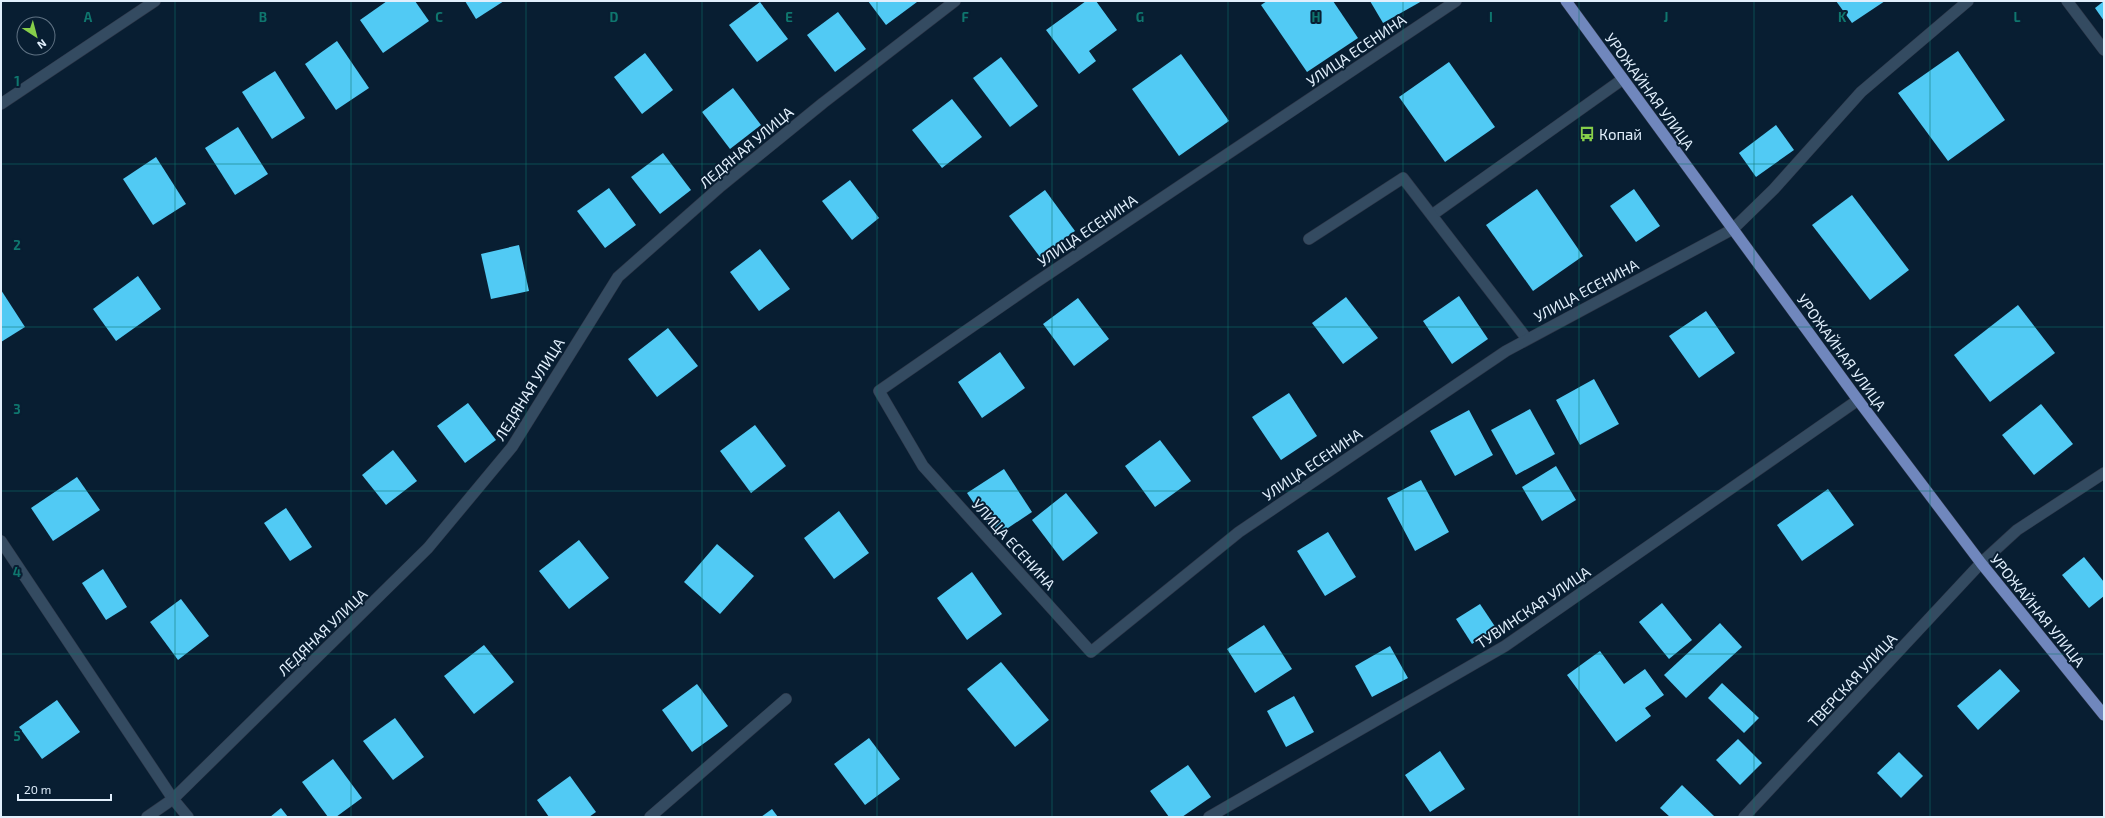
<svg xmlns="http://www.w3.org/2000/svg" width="2105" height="818" font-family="'Exo 2',sans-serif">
<rect width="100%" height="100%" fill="#081e32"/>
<g fill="#51caf4">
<polygon points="387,1 415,1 429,21 383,53 360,20"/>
<polygon points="465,1 504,1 476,19"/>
<polygon points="868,1 916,1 917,2 886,25"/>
<polygon points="1086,1 1096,1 1117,30 1089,51 1096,61 1079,74 1046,30"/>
<polygon points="1267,1 1333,1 1358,38 1307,72 1261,5"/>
<polygon points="1370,1 1422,1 1383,23"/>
<polygon points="1836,1 1885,1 1852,23"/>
<polygon points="2104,1 2104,21 2095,8"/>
<polygon points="760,2 788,39 757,62 729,25"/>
<polygon points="838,12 866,49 835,72 807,35"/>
<polygon points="337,41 369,88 336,110 305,64"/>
<polygon points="1958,51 2005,120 1948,161 1898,93"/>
<polygon points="645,53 673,90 642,114 614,77"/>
<polygon points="1181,54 1229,121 1179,156 1132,89"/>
<polygon points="1001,57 1038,106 1010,127 973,78"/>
<polygon points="1449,62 1495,127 1445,162 1399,97"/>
<polygon points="275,71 305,118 272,139 242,92"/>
<polygon points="733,88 761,125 730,149 702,112"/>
<polygon points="952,99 982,137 942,168 912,130"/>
<polygon points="1776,125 1794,150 1756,177 1739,153"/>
<polygon points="238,127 268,174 235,195 205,148"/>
<polygon points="663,153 691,190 660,214 631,177"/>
<polygon points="156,157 186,204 153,225 123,179"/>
<polygon points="850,180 879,218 852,240 822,201"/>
<polygon points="609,188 636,225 605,248 577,211"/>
<polygon points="1537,189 1583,256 1533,291 1486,225"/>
<polygon points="1634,189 1660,226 1636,242 1610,206"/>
<polygon points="1045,190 1075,231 1040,257 1009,216"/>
<polygon points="1852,195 1909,270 1870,300 1812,225"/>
<polygon points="519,245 529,291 491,299 481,254"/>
<polygon points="760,249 790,289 759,311 730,272"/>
<polygon points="138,276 161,309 116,341 93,309"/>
<polygon points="1,290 25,327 1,342"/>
<polygon points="1459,296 1488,339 1452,364 1423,321"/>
<polygon points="1346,297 1378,338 1343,364 1312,323"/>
<polygon points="1078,298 1109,339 1074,366 1043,324"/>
<polygon points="2018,305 2055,353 1990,402 1954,355"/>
<polygon points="1706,311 1735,353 1699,378 1669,336"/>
<polygon points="668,328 698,366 657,397 628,359"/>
<polygon points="1000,352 1025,388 982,418 958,382"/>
<polygon points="1594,379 1619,424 1580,445 1556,400"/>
<polygon points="1289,393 1317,436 1281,460 1252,417"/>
<polygon points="468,403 496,440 465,463 437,426"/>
<polygon points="2041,404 2073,444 2034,475 2002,435"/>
<polygon points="1530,409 1555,454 1516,475 1491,430"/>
<polygon points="1469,410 1493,455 1455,476 1430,431"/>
<polygon points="755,425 786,466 751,493 720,451"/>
<polygon points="1160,440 1191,481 1155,507 1125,466"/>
<polygon points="393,450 417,481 386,505 362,475"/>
<polygon points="1556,466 1576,500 1542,521 1522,487"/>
<polygon points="1004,469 1032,512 996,536 967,493"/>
<polygon points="77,477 100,510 53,541 31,508"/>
<polygon points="1421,480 1449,532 1415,551 1387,498"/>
<polygon points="1828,489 1854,525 1802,561 1777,525"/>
<polygon points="1066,493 1098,533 1063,561 1032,520"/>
<polygon points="286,508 312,547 290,561 264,523"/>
<polygon points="839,511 869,553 834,579 804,538"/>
<polygon points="1328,532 1356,577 1325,596 1297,551"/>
<polygon points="579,540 609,578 569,609 539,571"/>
<polygon points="717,544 754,576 720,614 684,582"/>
<polygon points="2084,557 2104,582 2104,596 2089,608 2062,575"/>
<polygon points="103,569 127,607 106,620 82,583"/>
<polygon points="972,572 1002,614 967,640 937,598"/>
<polygon points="181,599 209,636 178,660 150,622"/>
<polygon points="1662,603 1692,640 1669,659 1639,622"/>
<polygon points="1480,604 1496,628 1472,644 1456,619"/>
<polygon points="1720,623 1742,647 1686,698 1664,675"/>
<polygon points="1264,625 1292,669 1255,693 1227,649"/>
<polygon points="484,645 514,682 474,714 444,676"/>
<polygon points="1390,646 1408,678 1372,697 1355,666"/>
<polygon points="1600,651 1624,684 1645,669 1664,695 1645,708 1651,716 1616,742 1567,675"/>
<polygon points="1001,662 1049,720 1015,747 967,689"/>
<polygon points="2000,669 2020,691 1978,730 1957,706"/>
<polygon points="1722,683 1759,718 1744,733 1708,698"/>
<polygon points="697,684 728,726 692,752 662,710"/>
<polygon points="1294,696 1314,732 1286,747 1267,711"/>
<polygon points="57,700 80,732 42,759 19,727"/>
<polygon points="395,718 424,757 393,780 363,741"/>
<polygon points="869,738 900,779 865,805 834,764"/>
<polygon points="1738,739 1762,763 1740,785 1716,760"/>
<polygon points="1440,751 1465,789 1430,812 1405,775"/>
<polygon points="1899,752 1923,776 1901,798 1877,773"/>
<polygon points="333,759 362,798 336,817 328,817 302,782"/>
<polygon points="1188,765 1211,797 1182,817 1169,817 1150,791"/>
<polygon points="570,776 596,812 589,817 549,817 537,800"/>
<polygon points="1682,785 1715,817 1670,817 1660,808"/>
<polygon points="281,808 288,817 270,817"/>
<polygon points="772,809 778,817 761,817"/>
</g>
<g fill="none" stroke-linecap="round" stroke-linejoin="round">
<defs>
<g id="service">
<polyline points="1432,215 1623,79"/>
<polyline points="1309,239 1403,178 1527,339"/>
<polyline points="1,541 173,799"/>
<polyline points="650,817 786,699"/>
</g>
<g id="minor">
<polyline points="1456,1 1035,283 879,391 923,466 1091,652 1239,532 1506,351 1733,229 1774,189 1861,92 1968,1"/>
<polyline points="2067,1 2104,50"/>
<polyline points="1,104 155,1"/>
<polyline points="173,799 188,817"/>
<polyline points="147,817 173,799 428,548 512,447 618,277 721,186 823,103 955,1"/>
<polyline points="1209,817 1505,646 1858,400"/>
<polyline points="1744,817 1981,563 2017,530 2104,473"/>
</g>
<polyline id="primary" points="1566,1 1858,400 1981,563 2104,715"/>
</defs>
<use href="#service" stroke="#2d3546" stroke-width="12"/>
<use href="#minor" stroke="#2d3546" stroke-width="12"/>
<use href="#primary" stroke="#2d3546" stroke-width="12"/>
<use href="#service" stroke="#344b61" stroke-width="11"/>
<use href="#minor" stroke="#344b61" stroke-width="11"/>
<use href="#primary" stroke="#7087bd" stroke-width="11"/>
</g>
<path fill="none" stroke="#0f766e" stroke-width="1" stroke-opacity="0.55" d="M175 1V817M351 1V817M526 1V817M702 1V817M877 1V817M1052 1V817M1228 1V817M1403 1V817M1579 1V817M1754 1V817M1930 1V817M1 164H2104M1 327H2104M1 491H2104M1 654H2104"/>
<defs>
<symbol id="bus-bare" viewBox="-9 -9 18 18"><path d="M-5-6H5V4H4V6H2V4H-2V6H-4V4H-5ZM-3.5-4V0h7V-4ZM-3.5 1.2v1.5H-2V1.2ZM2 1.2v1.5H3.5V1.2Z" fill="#87cf4a" stroke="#081e32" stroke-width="2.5" paint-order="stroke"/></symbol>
</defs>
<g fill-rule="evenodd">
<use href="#bus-bare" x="1576" y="123" width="22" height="22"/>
</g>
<g text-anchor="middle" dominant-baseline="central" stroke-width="4" stroke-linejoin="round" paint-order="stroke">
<g font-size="15" fill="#e1effc" stroke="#081e32">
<text transform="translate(1356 50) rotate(-34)">УЛИЦА ЕСЕНИНА</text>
<text transform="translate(1650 91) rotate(54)">УРОЖАЙНАЯ УЛИЦА</text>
<text transform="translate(746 147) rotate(-40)">ЛЕДЯНАЯ УЛИЦА</text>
<text transform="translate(1087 230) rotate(-34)">УЛИЦА ЕСЕНИНА</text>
<text transform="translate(1586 290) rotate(-28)">УЛИЦА ЕСЕНИНА</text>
<text transform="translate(1842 352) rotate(54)">УРОЖАЙНАЯ УЛИЦА</text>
<text transform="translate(529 389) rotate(-58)">ЛЕДЯНАЯ УЛИЦА</text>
<text transform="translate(1312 464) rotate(-34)">УЛИЦА ЕСЕНИНА</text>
<text transform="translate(1014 544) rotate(48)">УЛИЦА ЕСЕНИНА</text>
<text transform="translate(1533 607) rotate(-34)">ТУВИНСКАЯ УЛИЦА</text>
<text transform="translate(2038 610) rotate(51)">УРОЖАЙНАЯ УЛИЦА</text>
<text transform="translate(322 632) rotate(-44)">ЛЕДЯНАЯ УЛИЦА</text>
<text transform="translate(1852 680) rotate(-47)">ТВЕРСКАЯ УЛИЦА</text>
</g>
<g font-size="15" fill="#e1effc" stroke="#081e32" text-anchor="start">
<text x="1599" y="134">Копай</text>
</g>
</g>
<g font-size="13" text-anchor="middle" font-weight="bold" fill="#0f766e" stroke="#081e32" stroke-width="4" stroke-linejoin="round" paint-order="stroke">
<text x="88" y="22">A</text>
<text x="263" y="22">B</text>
<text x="439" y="22">C</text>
<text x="614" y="22">D</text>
<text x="789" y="22">E</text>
<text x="965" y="22">F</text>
<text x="1140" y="22">G</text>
<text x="1316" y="22">H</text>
<text x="1491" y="22">I</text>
<text x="1666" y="22">J</text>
<text x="1842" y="22">K</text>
<text x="2017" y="22">L</text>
<text x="17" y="86">1</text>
<text x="17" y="250">2</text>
<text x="17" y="414">3</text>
<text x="17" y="577">4</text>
<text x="17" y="741">5</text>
</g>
<rect width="2105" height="818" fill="none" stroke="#e1effc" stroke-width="4"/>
<g transform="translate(36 36) rotate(144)"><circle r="19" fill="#081e32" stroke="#5f7283"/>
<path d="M0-3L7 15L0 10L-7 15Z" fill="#87cf4a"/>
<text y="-6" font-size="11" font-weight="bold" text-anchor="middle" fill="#e1effc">N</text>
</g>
<path d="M18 794v6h93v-6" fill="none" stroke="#e1effc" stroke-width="2"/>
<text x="24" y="794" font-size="12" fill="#e1effc" stroke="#081e32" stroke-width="3" paint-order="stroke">20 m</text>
</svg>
